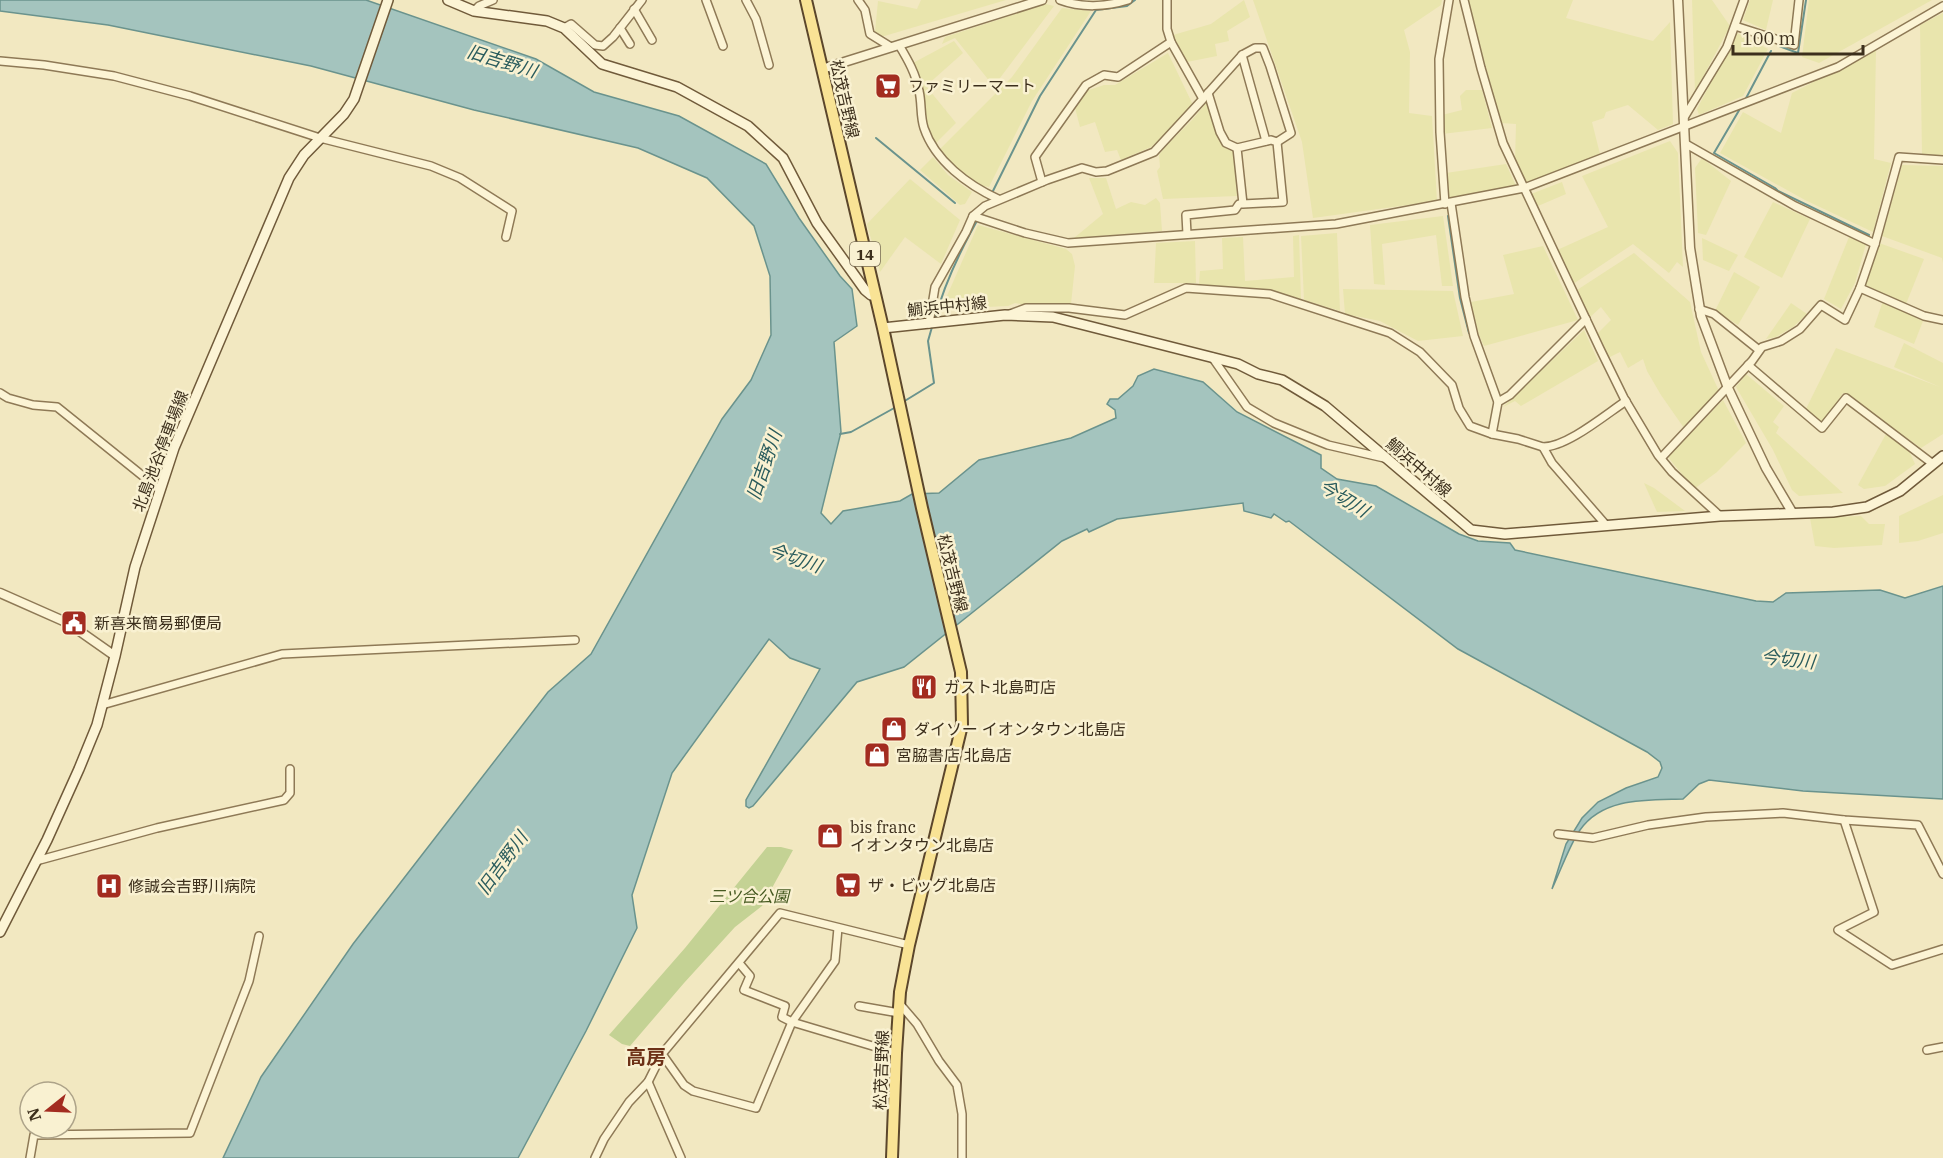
<svg xmlns="http://www.w3.org/2000/svg" width="1943" height="1158" font-family="'IBM Plex Serif','Noto Sans JP',serif">
<rect width="100%" height="100%" fill="#f2e8c1"/>
<g fill="#e9e5ad">
<polygon points="921,0 1006,0 881,37 875,32 878,1 917,9"/>
<polygon points="1244,0 1250,17 1227,31 1229,41 1215,44 1217,56 1187,62 1173,35 1211,24"/>
<polygon points="1253,0 1442,0 1441,5 1404,30 1410,52 1409,113 1432,116 1437,201 1313,218 1302,142"/>
<polygon points="1468,0 1573,0 1566,18 1653,41 1670,22 1673,124 1658,130 1628,105 1606,112 1604,118 1592,122 1600,154 1526,184 1515,162 1516,124 1501,123"/>
<polygon points="1692,0 1712,0 1730,26 1695,92"/>
<polygon points="1750,0 1773,0 1766,30 1743,20"/>
<polygon points="1809,0 1932,0 1819,63 1802,57"/>
<polygon points="1046,4 1054,6 997,82 991,83 955,38 942,44 945,37"/>
<polygon points="1062,8 1091,11 1032,101 989,187 979,185 965,177 945,157 940,149 1012,77"/>
<polygon points="1943,13 1943,155 1922,155 1920,25"/>
<polygon points="1737,33 1768,49 1743,96 1699,115 1697,109"/>
<polygon points="954,41 963,53 926,86 956,123 935,144 927,131 920,87 913,63"/>
<polygon points="1876,50 1874,159 1891,163 1873,232 1805,200 1720,153 1743,112 1781,133 1792,93"/>
<polygon points="1168,53 1193,105 1177,123 1151,147 1121,160 1117,150 1105,152 1095,122 1080,127 1075,108 1086,91 1104,85 1115,85"/>
<polygon points="1466,90 1482,90 1492,128 1442,134 1442,115 1462,110 1460,96"/>
<polygon points="1208,101 1214,126 1223,147 1234,152 1237,196 1163,199 1157,171 1160,167 1159,155 1164,148 1192,120"/>
<polygon points="1670,141 1678,153 1683,267 1677,262 1669,273 1633,244 1573,284 1555,251 1608,227 1582,176"/>
<polygon points="933,157 948,175 972,192 965,204 960,205 920,170"/>
<polygon points="1702,158 1731,181 1706,235 1698,233 1695,168"/>
<polygon points="1506,164 1517,188 1448,201 1446,173"/>
<polygon points="1902,165 1943,166 1943,263 1942,258 1882,236"/>
<polygon points="1089,178 1106,178 1116,209 1131,202 1145,205 1156,198 1160,203 1162,231 1074,238 1103,214"/>
<polygon points="910,179 960,220 941,264 905,237 880,272 867,224"/>
<polygon points="1562,182 1566,194 1538,206 1531,194"/>
<polygon points="1773,202 1810,219 1782,278 1744,257"/>
<polygon points="1443,216 1453,286 1442,286 1436,235 1382,244 1385,285 1374,284 1370,225"/>
<polygon points="978,225 1066,249 1072,254 1075,266 1071,304 1026,305 1015,303 1008,306 942,309 943,305"/>
<polygon points="1337,233 1340,311 1304,300 1301,236"/>
<polygon points="1299,235 1301,299 1265,290 1199,284 1200,271 1223,269 1222,238 1243,237 1245,281 1294,277 1293,236"/>
<polygon points="1849,237 1866,244 1855,283 1841,309 1824,299"/>
<polygon points="1702,238 1738,255 1729,271 1703,260"/>
<polygon points="1195,241 1196,283 1154,283 1156,243"/>
<polygon points="1879,243 1924,259 1906,304 1864,286"/>
<polygon points="1543,246 1578,320 1484,346 1478,333 1471,302 1514,294 1503,255"/>
<polygon points="1634,253 1690,302 1701,352 1719,391 1684,428 1661,395 1647,371 1643,359 1628,368 1620,352 1608,358 1597,334 1611,320 1601,307 1589,318 1577,290"/>
<polygon points="1734,272 1760,287 1738,325 1715,311"/>
<polygon points="1343,289 1453,291 1463,336 1418,341 1380,321 1345,314"/>
<polygon points="1883,301 1923,321 1914,344 1874,327"/>
<polygon points="1791,303 1807,314 1793,327 1776,337 1766,339"/>
<polygon points="1584,330 1598,361 1521,406 1515,401 1503,407"/>
<polygon points="1904,343 1943,363 1943,434 1921,448 1843,393 1822,425 1805,411 1836,348 1940,387 1894,367"/>
<polygon points="1746,374 1784,406 1773,422 1779,427 1776,433 1843,493 1799,496 1792,490 1773,450 1736,387"/>
<polygon points="1723,400 1746,443 1717,472 1694,489 1668,457"/>
<polygon points="1886,434 1909,451 1915,464 1885,486 1864,489 1858,485"/>
<polygon points="1644,483 1654,488 1685,511 1657,512"/>
<polygon points="1943,495 1943,533 1918,541 1899,543 1899,516"/>
<polygon points="1861,516 1869,524 1885,524 1882,545 1834,548 1815,546 1810,518"/>
</g>
<polygon fill="#c4d294" points="767,847 781,847 793,850 762,906 735,927 684,983 630,1046 622,1044 609,1035 685,948"/>
<path fill="#a4c4be" stroke="#6a938d" stroke-width="1.5" d="M0 0H366L536 59 594 92 679 116 766 164 799 218 840 276 852 289 857 326 834 342 841 432 821 513 831 524 843 511 900 501 912 494 939 493 979 460 1071 438 1116 418 1115 410 1107 404 1110 399H1118L1133 386 1138 376 1154 369 1203 382 1237 412 1321 455V468L1337 479 1376 486 1459 534 1478 541 1510 543 1515 550 1756 601 1773 602 1786 593 1880 590 1905 598 1943 586V799L1803 791 1709 780 1699 784 1683 799C1647 800 1603 797 1580 830 1570 844 1560 872 1552 889L1566 844 1582 818 1598 802 1626 788 1658 777 1662 768 1660 762 1647 752 1458 649 1289 521 1286 522 1274 514 1271 518 1244 511 1243 503 1117 519 1089 532 1087 529 1062 541 904 667 857 682 753 806 749 808 746 806V800L820 669 790 658 769 639 672 773 632 895 637 928 586 1031 518 1158H223L261 1077 353 944 548 692 591 654 722 419 751 380 771 335 770 276 754 226 707 178 638 148 474 110 311 66 108 25 0 11Z"/>
<g fill="none" stroke-linecap="round" stroke-linejoin="round">
<g stroke="#6a938d" stroke-width="2">
<polyline points="1779,46 1798,53 1806,0"/>
<polyline points="1744,102 1771,51"/>
<polyline points="1741,107 1714,153 1775,188 1778,191 1869,235"/>
<polyline points="876,138 955,203"/>
<polyline points="988,201 1040,96 1096,10 1127,6 1135,0"/>
<polyline points="1448,216 1460,298 1469,333"/>
<path d="M935 319C945 281 963 245 982 212"/>
<polyline points="903,402 934,383 928,341 932,327"/>
<polyline points="840,434 851,432 896,407"/>
</g>
<defs>
<g id="minor">
<polyline points="706,0 723,46"/>
<polyline points="746,0 756,19 769,65"/>
<polyline points="858,0 865,10 870,34 891,47"/>
<path d="M1060 0C1081 8 1106 7 1128 0"/>
<polyline points="1464,0 1481,68 1503,143 1600,349 1624,398 1658,455 1672,472 1720,516"/>
<polyline points="634,9 652,40"/>
<polyline points="474,11 479,6 493,0"/>
<polyline points="1735,26 1794,45 1799,0"/>
<polyline points="564,28 571,24 595,45 603,46 613,37 642,0"/>
<polyline points="620,28 630,44"/>
<path d="M899 45C908 60 916 74 919 91 922 103 920 116 924 128 935 161 968 185 998 199"/>
<polyline points="1242,55 1255,48 1263,48 1270,66 1291,133 1277,142"/>
<polyline points="0,61 44,65 114,76 190,96 320,138 431,166 460,178 512,211 506,237"/>
<polyline points="1208,93 1242,55 1266,141"/>
<polyline points="1206,96 1208,93 1220,132 1226,143 1237,148"/>
<polyline points="1685,116 1727,47 1744,0"/>
<polyline points="1686,144 1795,206 1875,244"/>
<polyline points="1042,182 1035,157 1086,85 1104,75 1118,77 1171,42"/>
<polyline points="1451,203 1465,297 1474,336 1498,402"/>
<polyline points="1445,204 1440,132 1439,59 1449,0"/>
<polyline points="973,216 1025,233 1068,243 1336,224 1524,188 1838,67 1943,6"/>
<polyline points="1187,234 1186,215 1235,210 1239,204 1243,204 1283,202 1277,142 1271,140 1237,148 1243,204"/>
<polyline points="1860,288 1924,316 1943,320"/>
<polyline points="1699,309 1714,314 1759,350"/>
<polyline points="1010,314 1026,308 1069,308 1125,315 1186,288 1270,294 1390,333 1420,352 1452,385 1459,408 1470,426 1492,434"/>
<polyline points="929,324 935,287 966,232 973,216 985,206 1047,180 1082,168 1096,172 1107,171 1154,152 1203,99 1171,42 1167,29 1167,0"/>
<polyline points="1212,357 1247,407 1274,423 1328,445 1384,458"/>
<polyline points="1748,365 1822,428 1846,398 1933,464"/>
<polyline points="0,393 8,398 33,405 57,407 159,489"/>
<polyline points="1543,447 1518,439 1492,434 1498,402 1510,395 1586,319"/>
<polyline points="1662,457 1752,361 1762,347 1781,341 1800,329 1821,305 1845,320 1860,288 1875,244 1899,157 1943,160"/>
<path d="M1606 525 1552 463 1543 447C1567 447 1605 415 1626 401"/>
<polyline points="102,705 282,654 575,640"/>
<polyline points="1844,820 1874,912 1838,930 1892,965 1943,949"/>
<polyline points="1558,834 1593,838 1648,825 1706,817 1783,813 1844,820 1918,825 1943,874"/>
<polyline points="36,861 157,828 284,800 290,793 290,769"/>
<polyline points="739,963 750,976 744,990 785,1006 782,1017 792,1022 835,961 838,928"/>
<polyline points="899,1003 917,1024 939,1061 957,1085 962,1114 962,1158"/>
<polyline points="859,1006 899,1013"/>
<polyline points="1927,1050 1943,1047"/>
<polyline points="662,1054 684,1085 693,1091 756,1108 792,1022 896,1053"/>
<polyline points="648,1082 681,1158"/>
<polyline points="30,1158 34,1135 190,1133 249,981 259,936"/>
<polyline points="595,1158 604,1139 629,1102 648,1082 662,1054 780,913 909,945"/>
</g>
<g id="tertiary">
<polyline points="1678,0 1690,248 1701,316 1728,388 1766,468 1792,512"/>
<polyline points="822,69 1042,0"/>
<polyline points="0,593 68,623 115,656"/>
</g>
<g id="secondary">
<polyline points="448,0 474,11 547,21 564,28 602,64 677,87 748,126 783,158 817,223 865,290 871,295 875,295"/>
<polyline points="883,328 1005,315 1053,317 1238,364 1258,374 1282,380 1325,406 1471,530 1505,534 1720,516 1833,512 1867,507 1900,491 1943,456"/>
<polyline points="0,932 47,840 79,769 97,725 115,656 135,567 174,448 289,178 304,155 344,114 354,99 388,0"/>
</g>
<polyline id="primary" points="806,0 883,328 922,508 961,672 962,725 909,945 900,992 896,1053 892,1158"/>
</defs>
<use href="#minor" stroke="#8e7956" stroke-width="10"/>
<use href="#tertiary" stroke="#8e7956" stroke-width="11"/>
<use href="#secondary" stroke="#705a3a" stroke-width="12"/>
<use href="#primary" stroke="#5b462b" stroke-width="14"/>
<use href="#minor" stroke="#fcf4d5" stroke-width="7"/>
<use href="#tertiary" stroke="#fcf4d5" stroke-width="8"/>
<use href="#secondary" stroke="#fcf4d5" stroke-width="9"/>
<use href="#primary" stroke="#f9e395" stroke-width="10"/>
</g>
<defs>
<symbol id="supermarket-square" viewBox="-11 -11 22 22"><rect x="-9" y="-9" width="18" height="18" rx="4" fill="#a32c20" stroke="#f9f1d1"/><path d="M-6-5.5h2.5l.6 2H6L4.5 2H-2.5L-4.4-4H-6ZM-1.5 3.2a1.3 1.3 0 1 0 .1 0ZM3 3.2a1.3 1.3 0 1 0 .1 0Z" fill="#fff"/></symbol>
<symbol id="civic-square" viewBox="-11 -11 22 22"><rect x="-9" y="-9" width="18" height="18" rx="4" fill="#a32c20" stroke="#f9f1d1"/><path d="M-.6-6.5H3V-4.5H.6V-3L4-1V1h2V6H-6V1h2V-1L-.6-3ZM-1.2 2.5V6h2.4V2.5Z" fill="#fff"/></symbol>
<symbol id="restaurant-square" viewBox="-11 -11 22 22"><rect x="-9" y="-9" width="18" height="18" rx="4" fill="#a32c20" stroke="#f9f1d1"/><path d="M-5-6h1v4h1v-4h1v4h1v-4h1v5L-1.5 .5V6h-2V.5L-5-1ZM5-6V6H3V1.5H1.5Q1.5-4 5-6Z" fill="#fff"/></symbol>
<symbol id="shop-square" viewBox="-11 -11 22 22"><rect x="-9" y="-9" width="18" height="18" rx="4" fill="#a32c20" stroke="#f9f1d1"/><path d="M-5-2.5h2.3a2.7 3.5 0 0 1 5.4 0H5L5.5 6h-11ZM-1.5-2.5h3a1.5 2.3 0 0 0-3 0Z" fill="#fff"/></symbol>
<symbol id="hospital-square" viewBox="-11 -11 22 22"><rect x="-9" y="-9" width="18" height="18" rx="4" fill="#a32c20" stroke="#f9f1d1"/><path d="M-5-5h3v3.5h4V-5h3V5h-3V1.5h-4V5h-3Z" fill="#fff"/></symbol>
</defs>
<g fill-rule="evenodd">
<use href="#supermarket-square" x="873" y="71" width="30" height="30"/>
<use href="#civic-square" x="59" y="608" width="30" height="30"/>
<use href="#restaurant-square" x="909" y="672" width="30" height="30"/>
<use href="#shop-square" x="879" y="714" width="30" height="30"/>
<use href="#shop-square" x="862" y="740" width="30" height="30"/>
<use href="#shop-square" x="815" y="821" width="30" height="30"/>
<use href="#supermarket-square" x="833" y="870" width="30" height="30"/>
<use href="#hospital-square" x="94" y="871" width="30" height="30"/>
</g>
<g text-anchor="middle" dominant-baseline="central" stroke-width="5" stroke-linejoin="round" paint-order="stroke">
<rect fill="#f9f1d1" stroke="#756952" stroke-width="1.5" x="850" y="242" width="30" height="24" rx="4.5"/>
<g font-size="15" font-weight="bold" fill="#3c2f1c">
<text x="865" y="254">14</text>
</g>
<g font-size="16" fill="#3c2f1c" stroke="#f9f1d1" text-anchor="start">
<text x="908" y="86">ファミリーマート</text>
<text x="94" y="623">新喜来簡易郵便局</text>
<text x="944" y="687">ガスト北島町店</text>
<text x="914" y="729">ダイソー イオンタウン北島店</text>
<text x="896" y="755">宮脇書店 北島店</text>
<text x="850" y="827">bis franc<tspan x="850" dy="18">イオンタウン北島店</tspan></text>
<text x="868" y="885">ザ・ビッグ北島店</text>
<text x="128" y="886">修誠会吉野川病院</text>
</g>
<g font-size="16" fill="#3c2f1c" stroke="#f9f1d1">
<text transform="translate(845 99) rotate(77)">松茂吉野線</text>
<text transform="translate(947 306) rotate(-6)">鯛浜中村線</text>
<text transform="translate(160 451) rotate(-69)">北島池谷停車場線</text>
<text transform="translate(1419 467) rotate(41)">鯛浜中村線</text>
<text transform="translate(953 573) rotate(76)">松茂吉野線</text>
<text transform="translate(881 1070) rotate(-88)">松茂吉野線</text>
</g>
<g font-size="16" font-style="italic" fill="#465a21" stroke="#f9f1d1">
<text x="749" y="896">三ツ合公園</text>
</g>
<g font-size="18" font-style="italic" fill="#2a5c5d" stroke="#f9f1d1">
<text transform="translate(502 61) rotate(17)">旧吉野川</text>
<text transform="translate(764 465) rotate(-71)">旧吉野川</text>
<text transform="translate(1344 498) rotate(32)">今切川</text>
<text transform="translate(795 558) rotate(19)">今切川</text>
<text transform="translate(1788 659) rotate(6)">今切川</text>
<text transform="translate(502 863) rotate(-54)">旧吉野川</text>
</g>
<g font-size="20" font-weight="bold" fill="#6d3117" stroke="#f9f1d1">
<text x="646" y="1056">高房</text>
</g>
</g>
<g transform="translate(48 1110) rotate(252)"><circle r="28" fill="#f9f1d1" stroke="#ada389" stroke-width="1.5"/>
<path d="M0-4.5L10 22L0 15L-10 22Z" fill="#a32c20"/>
<text y="-9" font-size="16" font-weight="bold" text-anchor="middle" fill="#3c2f1c">N</text>
</g>
<path d="M1733 45v9h130v-9" fill="none" stroke="#3c2f1c" stroke-width="3"/>
<text x="1742" y="45" font-size="18" fill="#3c2f1c" stroke="#f9f1d1" stroke-width="4.5" paint-order="stroke">100 m</text>
</svg>
